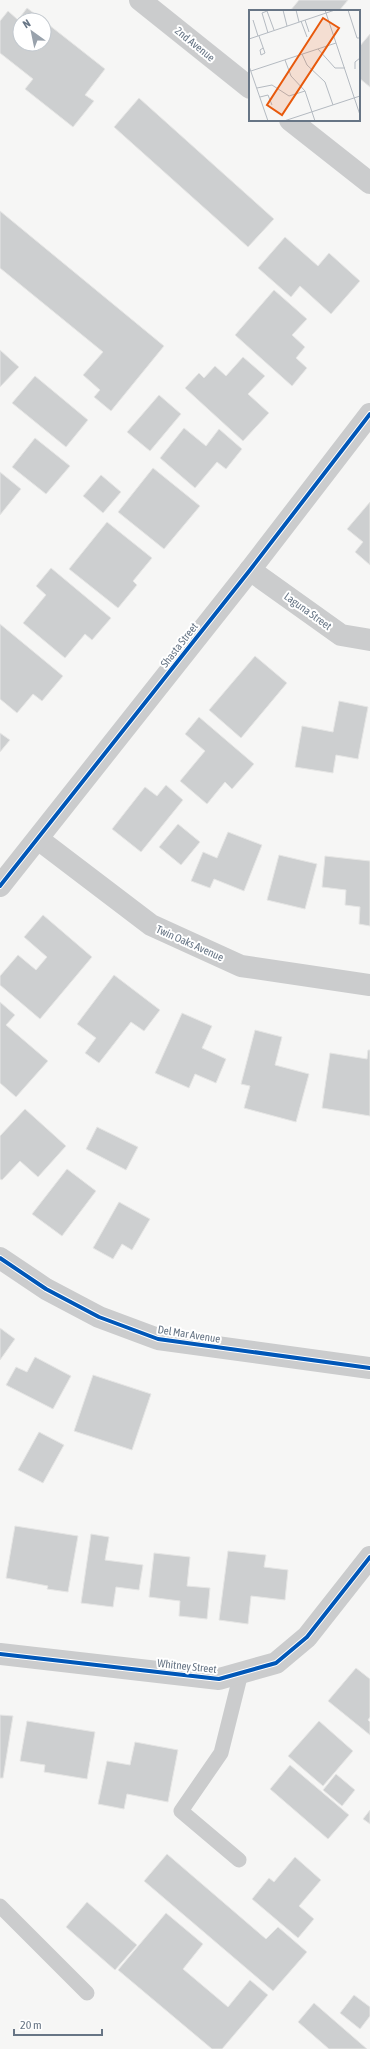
<svg xmlns="http://www.w3.org/2000/svg" width="370" height="2049" font-family="'Asap Condensed',sans-serif">
<rect width="100%" height="100%" fill="#f6f6f5"/>
<g fill="#cdcfd0" stroke="#e6e6e5">
<polygon points="299,0 348,0 339,11 290,11"/>
<polygon points="27,8 43,20 20,20 20,44 44,44 44,21 105,69 85,95 94,101 73,127 25,89 33,79 0,53 0,21 8,11 18,20"/>
<polygon points="370,34 370,87 359,78 359,47"/>
<polygon points="139,98 274,219 248,247 114,127"/>
<polygon points="0,211 164,346 111,411 94,397 100,390 83,375 103,352 0,268"/>
<polygon points="285,237 318,266 329,253 360,281 331,314 300,286 291,297 258,268"/>
<polygon points="274,290 307,319 292,335 305,347 296,358 307,368 292,386 235,335"/>
<polygon points="0,350 19,367 0,387"/>
<polygon points="243,357 265,376 248,394 269,413 243,441 185,388 199,373 204,378 215,366 226,376"/>
<polygon points="35,376 88,420 66,447 12,403"/>
<polygon points="159,395 181,414 150,451 127,432"/>
<polygon points="184,428 206,446 219,429 242,449 226,469 217,462 195,488 160,458"/>
<polygon points="35,438 70,466 46,494 12,467"/>
<polygon points="153,468 200,506 164,549 118,512"/>
<polygon points="0,472 21,489 0,515"/>
<polygon points="101,475 121,492 103,513 83,496"/>
<polygon points="370,502 370,565 355,552 363,542 347,529"/>
<polygon points="107,522 152,558 133,581 137,585 118,608 69,569"/>
<polygon points="51,568 111,618 92,640 85,634 65,658 23,623 46,595 36,586"/>
<polygon points="0,624 63,676 42,701 33,694 17,713 0,699"/>
<polygon points="255,656 287,683 241,738 209,710"/>
<polygon points="339,701 368,707 358,759 336,755 333,773 295,767 302,726 333,732"/>
<polygon points="199,717 254,764 232,789 225,782 207,804 180,781 205,751 185,734"/>
<polygon points="0,733 10,740 0,752"/>
<polygon points="166,785 183,800 141,852 112,829 145,787 157,796"/>
<polygon points="178,824 200,842 181,865 159,847"/>
<polygon points="228,832 262,845 244,891 214,879 210,888 191,881 203,852 217,858"/>
<polygon points="279,855 317,864 305,909 267,900"/>
<polygon points="325,856 370,861 370,926 359,924 360,907 345,905 346,890 322,887"/>
<polygon points="43,915 92,957 40,1019 0,985 0,976 18,955 36,970 47,957 24,937"/>
<polygon points="114,975 160,1010 144,1031 131,1022 99,1063 85,1053 96,1038 77,1024"/>
<polygon points="0,1002 15,1015 6,1025 48,1061 16,1097 0,1083"/>
<polygon points="182,1013 212,1026 202,1048 226,1059 216,1083 195,1074 189,1088 155,1073"/>
<polygon points="255,1030 282,1037 275,1065 309,1074 296,1122 244,1108 250,1086 241,1084"/>
<polygon points="368,1050 370,1050 370,1116 322,1108 330,1053 367,1059"/>
<polygon points="25,1109 66,1146 38,1177 20,1161 2,1180 0,1179 0,1136"/>
<polygon points="97,1127 138,1147 126,1170 86,1149"/>
<polygon points="67,1169 96,1191 62,1236 32,1214"/>
<polygon points="119,1202 150,1219 132,1250 122,1244 113,1259 93,1248"/>
<polygon points="0,1328 15,1339 0,1360"/>
<polygon points="35,1357 71,1376 53,1409 6,1385 16,1367 27,1372"/>
<polygon points="93,1375 151,1394 132,1450 74,1431"/>
<polygon points="39,1432 64,1445 43,1483 18,1470"/>
<polygon points="15,1526 78,1536 68,1592 47,1589 48,1586 6,1578"/>
<polygon points="91,1534 109,1537 105,1560 143,1565 139,1590 116,1587 113,1607 81,1603"/>
<polygon points="228,1551 266,1555 264,1567 288,1570 285,1600 251,1596 248,1624 219,1620"/>
<polygon points="154,1553 190,1557 187,1586 210,1588 207,1619 179,1616 180,1601 149,1597"/>
<polygon points="356,1668 370,1679 370,1717 368,1720 370,1722 370,1735 328,1701"/>
<polygon points="0,1715 13,1716 3,1778 0,1778"/>
<polygon points="27,1721 95,1732 87,1779 44,1772 45,1765 20,1761"/>
<polygon points="319,1721 353,1751 323,1786 288,1756"/>
<polygon points="135,1742 178,1750 168,1802 127,1794 124,1809 98,1804 107,1761 130,1765"/>
<polygon points="290,1765 349,1815 328,1839 270,1789"/>
<polygon points="336,1774 355,1790 342,1806 323,1790"/>
<polygon points="370,1810 370,1824 363,1819"/>
<polygon points="167,1854 266,1939 278,1927 307,1952 273,1991 144,1881"/>
<polygon points="295,1857 321,1880 299,1906 314,1919 298,1938 252,1899 269,1878 274,1882"/>
<polygon points="87,1902 137,1945 115,1970 66,1927"/>
<polygon points="166,1913 203,1944 183,1969 228,2007 250,1980 268,1995 222,2049 212,2049 118,1970"/>
<polygon points="354,1995 370,2007 370,2016 360,2029 340,2013"/>
<polygon points="314,2003 367,2049 329,2049 298,2022"/>
</g>
<g fill="none" stroke-linecap="round" stroke-linejoin="round">
<g stroke="#cbcccd" stroke-width="15">
<polyline points="239,1860 181,1811 221,1753 241,1673"/>
<polyline points="0,1906 87,1993"/>
</g>
<g stroke="#cbcccd" stroke-width="22">
<polyline points="250,570 341,635 370,640"/>
<polyline points="38,839 151,925 241,966 370,985"/>
<polyline points="0,886 250,570 370,414"/>
<polyline points="0,1258 46,1289 99,1317 158,1339 370,1368"/>
<polyline points="0,1654 219,1679 276,1663 307,1637 370,1557"/>
</g>
<g stroke="#cbcccd" stroke-width="22">
<polyline points="140,0 250,88"/>
<polyline points="290,120 370,183"/>
</g>
<defs>
<g id="cycleway">
<polyline points="0,886 250,570 370,414"/>
<polyline points="0,1258 46,1289 99,1317 158,1339 370,1368"/>
<polyline points="0,1654 219,1679 276,1663 307,1637 370,1557"/>
</g>
</defs>
<use href="#cycleway" stroke="#fff" stroke-width="6"/>
<use href="#cycleway" stroke="#0057b8" stroke-width="4"/>
</g>
<g text-anchor="middle" dominant-baseline="central" stroke-width="4" stroke-linejoin="round" paint-order="stroke">
<g font-size="11" fill="#677585" stroke="#fff">
<text transform="translate(195 44) rotate(39)">2nd Avenue</text>
<text transform="translate(308 611) rotate(36)">Laguna Street</text>
<text transform="translate(179 645) rotate(-52)">Shasta Street</text>
<text transform="translate(190 943) rotate(24)">Twin Oaks Avenue</text>
<text transform="translate(189 1334) rotate(9)">Del Mar Avenue</text>
<text transform="translate(187 1666) rotate(6)">Whitney Street</text>
</g>
</g>
<g transform="translate(249 10)">
<rect width="111" height="111" fill="#f6f6f5"/>
<path fill="none" stroke="#b4bac1" stroke-width="1" d="M34 0 38 16M47 0 50 12M76 0 111 105M99 0 108 28H111M4 10 9 26M56 10 60 22M52 11 58 27M19 23 13 3 18 1 25 20M10 26 16 43 12 45 11 40 14 38M0 29 86 0M69 39 86 58H96M53 44 58 55 76 72 84 95M36 50 42 66 56 81 66 111M0 56 19 111M106 59V52L111 48M2 61 87 33M8 78 23 75 40 86 56 81M11 87 19 85 23 95M35 111 111 86"/>
<path fill="#e8590c" fill-opacity="0.15" stroke="#e8590c" stroke-width="2" d="M74 8 90 18 33 105 18 95Z"/>
<rect width="111" height="111" fill="none" stroke="#677585" stroke-width="2"/>
</g>
<g transform="translate(32 32) rotate(327)"><circle r="19" fill="#ffffff" stroke="#c2c8ce"/>
<path d="M0-3L7 15L0 10L-7 15Z" fill="#99a2ac"/>
<text y="-6" font-size="11" font-weight="bold" text-anchor="middle" fill="#677585">N</text>
</g>
<path d="M14 2029v6h88v-6" fill="none" stroke="#677585" stroke-width="2"/>
<text x="20" y="2029" font-size="12" fill="#677585" stroke="#ffffff" stroke-width="3" paint-order="stroke">20 m</text>
</svg>
